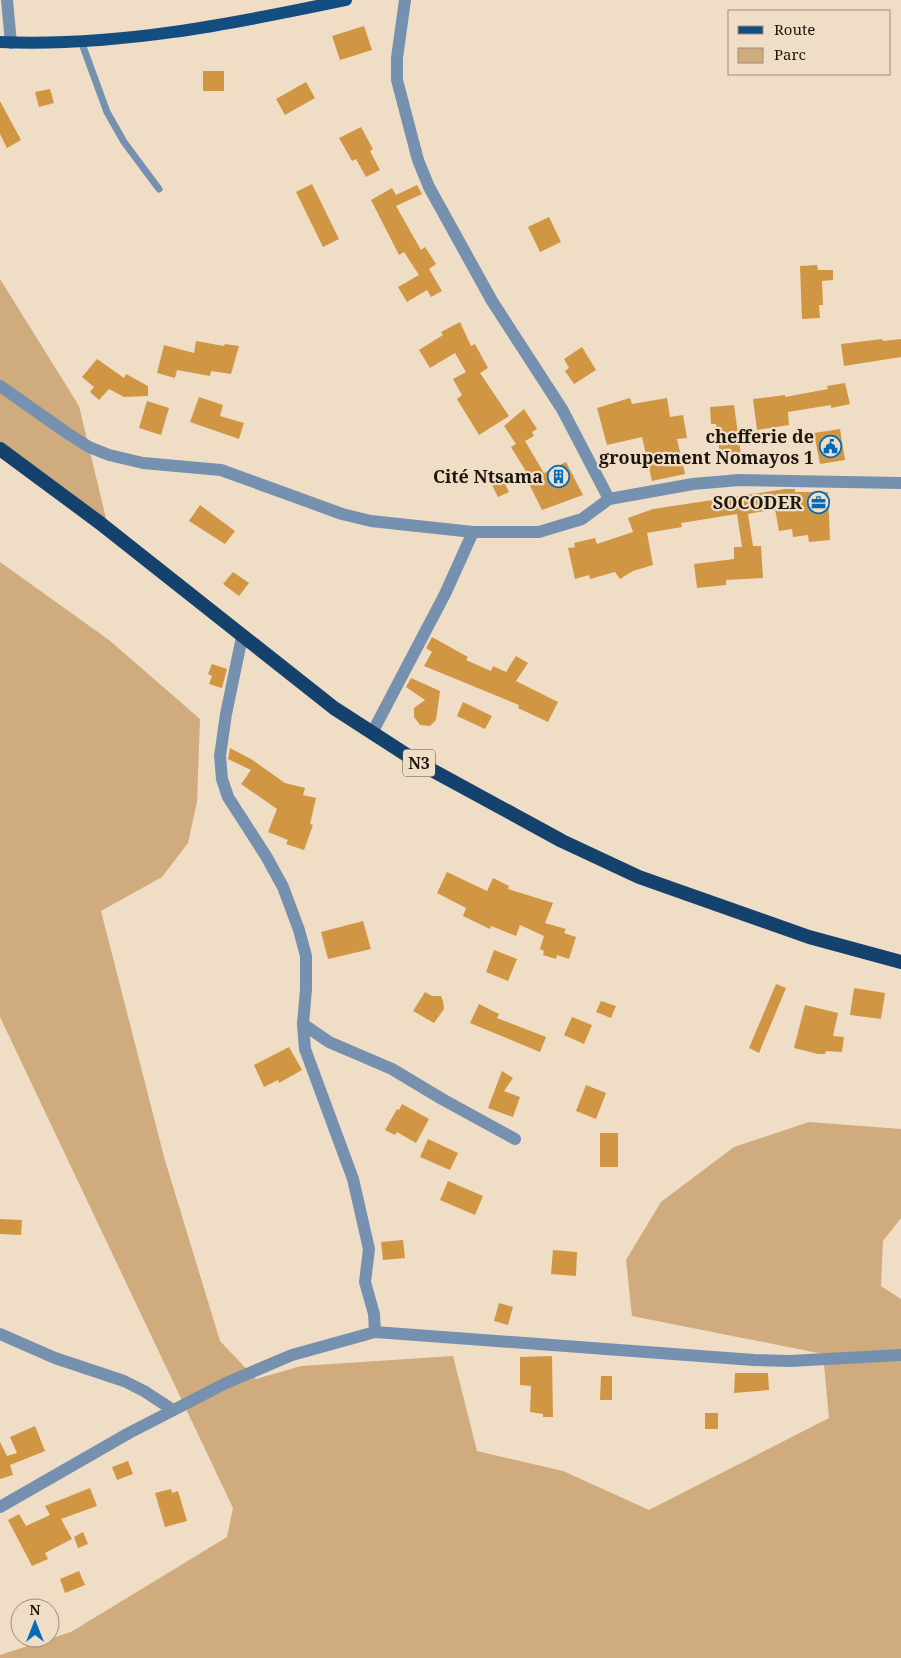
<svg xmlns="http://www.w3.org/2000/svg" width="901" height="1658" font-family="'Noto Serif',serif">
<rect width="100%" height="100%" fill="#f0ddc6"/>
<g fill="#d0ab7d">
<polygon points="0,279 79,406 109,531 0,454"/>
<polygon points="0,562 109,640 200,719 197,802 188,843 162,877 101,911 164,1157 220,1341 256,1379 301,1366 453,1356 477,1451 563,1471 649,1510 829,1418 823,1354 632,1316 626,1260 661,1202 734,1147 809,1122 901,1129 901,1218 883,1241 881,1286 901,1299 901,1658 0,1658 0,1655 71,1632 227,1537 233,1508 0,1017"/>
</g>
<g fill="#d19644">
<polygon points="364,26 372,50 340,60 332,36"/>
<rect x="203" y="71" width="21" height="20"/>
<polygon points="306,82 315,98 285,115 276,99"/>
<polygon points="50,89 54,103 39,107 35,92"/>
<polygon points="0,101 21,140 7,148 0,134"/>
<polygon points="361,127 373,149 370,151 380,170 366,177 356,159 352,161 339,138"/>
<polygon points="312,184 339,239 323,247 296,192"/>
<polygon points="417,185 422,194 396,206 421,250 425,247 436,264 429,269 442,291 431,297 427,290 407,302 398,287 419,275 404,252 399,255 371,200 392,188 396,195"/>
<polygon points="549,217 561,242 540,252 528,227"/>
<polygon points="817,265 818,270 833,270 833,280 822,281 823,305 819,305 820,318 802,319 800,266"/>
<polygon points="460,322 471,346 475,344 488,368 480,373 509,416 479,435 457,399 462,395 453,379 466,372 455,353 430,368 419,350 443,335 441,332"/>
<polygon points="882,339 883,341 901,339 901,357 844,366 841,344"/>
<polygon points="196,341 224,346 225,344 239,346 231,374 211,371 210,376 177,370 175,378 157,373 164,345 194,353"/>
<polygon points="582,347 596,370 574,384 565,371 569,368 564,359"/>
<polygon points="97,359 124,378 126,374 148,386 148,396 124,397 109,389 99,400 90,392 94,387 82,377"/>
<polygon points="845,383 850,404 831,408 831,405 788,412 789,425 757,430 753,399 785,395 785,397 828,389 827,386"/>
<polygon points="199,397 223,405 220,416 244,423 239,439 190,422"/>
<polygon points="630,398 632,404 667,398 670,417 683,415 687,438 677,439 685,474 652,481 642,437 607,445 597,408"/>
<polygon points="147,401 169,408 161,435 139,428"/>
<polygon points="734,405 742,462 721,464 716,424 711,424 710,407"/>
<polygon points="524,409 537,429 532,432 534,436 525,441 544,473 566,462 583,495 542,510 527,480 530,478 511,447 516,444 504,426"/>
<polygon points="840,429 845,460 820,464 814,433"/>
<polygon points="503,480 509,492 498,497 492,485"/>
<polygon points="785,489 795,489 795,492 828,492 830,540 809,542 808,535 793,537 792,529 779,531 775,509 748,514 753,546 761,546 763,578 726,580 726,585 697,588 694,564 734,559 734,547 742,547 737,514 681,523 682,527 647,533 653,565 633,571 620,579 615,572 590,579 589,575 575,579 568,548 575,547 574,543 595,538 597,544 633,532 628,518 653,509"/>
<polygon points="200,505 235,531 225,544 189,521"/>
<polygon points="233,572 249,583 239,596 223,584"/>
<polygon points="432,637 468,657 466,660 491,671 493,666 506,672 516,656 528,663 516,681 558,702 548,722 518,708 519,705 424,666 432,652 426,648"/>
<polygon points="212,664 227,669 222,688 209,684 212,676 208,674"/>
<polygon points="411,678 440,691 436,720 430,726 420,725 414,717 414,708 425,700 406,687"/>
<polygon points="463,702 492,716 485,729 457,716"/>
<polygon points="230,748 251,759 285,783 305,788 303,795 316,798 310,824 313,825 304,850 286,844 288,840 268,832 277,809 241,784 251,770 228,759"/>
<polygon points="447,872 487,891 493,878 509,886 508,889 553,903 545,923 566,929 564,933 576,937 569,959 557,955 556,959 543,955 544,951 540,949 544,936 520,925 516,936 491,926 490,929 463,916 466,908 437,893"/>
<polygon points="363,921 371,949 328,959 321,932"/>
<polygon points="494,950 517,959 508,981 486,972"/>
<polygon points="776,984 786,988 759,1053 749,1048"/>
<polygon points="854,988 885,993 881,1019 850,1015"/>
<polygon points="425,992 432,996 441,996 443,1001 444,1009 434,1023 413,1011"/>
<polygon points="601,1001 616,1006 611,1018 596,1012"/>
<polygon points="479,1004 499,1014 497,1018 546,1037 540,1052 470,1023"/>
<polygon points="805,1005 838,1013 833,1036 844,1037 842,1052 826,1051 825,1054 818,1054 794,1048"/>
<polygon points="572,1017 592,1025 584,1044 564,1035"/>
<polygon points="289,1047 302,1070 279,1083 278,1080 264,1087 254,1065"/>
<polygon points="502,1071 513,1078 504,1091 520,1097 513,1117 488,1108"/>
<polygon points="586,1085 606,1093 596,1119 576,1111"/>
<polygon points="402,1104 429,1119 416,1143 397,1132 395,1135 385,1130 397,1109 399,1110"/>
<rect x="600" y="1133" width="18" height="34"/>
<polygon points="428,1139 458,1153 450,1170 420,1157"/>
<polygon points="448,1181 483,1196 475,1215 440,1200"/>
<polygon points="0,1219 22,1220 21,1235 0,1234"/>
<polygon points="403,1240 405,1258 383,1260 381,1242"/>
<polygon points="553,1250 577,1252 576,1276 551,1274"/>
<polygon points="499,1303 513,1307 508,1325 494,1321"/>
<polygon points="552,1356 553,1417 543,1417 543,1414 530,1412 531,1386 520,1385 520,1357"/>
<polygon points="735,1373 768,1373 769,1390 734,1393"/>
<polygon points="601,1376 612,1376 612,1400 600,1400"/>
<rect x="705" y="1413" width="13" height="16"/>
<polygon points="35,1426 45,1451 10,1465 13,1475 0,1479 0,1442 7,1456 17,1453 10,1437"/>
<polygon points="128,1461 133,1474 117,1480 112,1467"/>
<polygon points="90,1488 97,1506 61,1519 72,1539 45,1553 48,1559 32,1566 8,1520 19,1514 26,1526 50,1515 45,1506"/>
<polygon points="171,1489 172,1493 178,1491 187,1521 165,1527 155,1493"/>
<polygon points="83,1532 88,1544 78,1548 74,1537"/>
<polygon points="79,1571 85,1585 65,1593 60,1579"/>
</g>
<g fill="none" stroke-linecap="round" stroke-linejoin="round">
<polyline stroke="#7591af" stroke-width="7" points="81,41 107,112 124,142 159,189"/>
<g stroke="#7591af" stroke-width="12">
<polyline points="7,0 11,43"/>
<polyline points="0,386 67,433 89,447 109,455 143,463 221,470 342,514 371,521 473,532 539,532 582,519 609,499 562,409 492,301 429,187 418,160 397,80 397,58 405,0"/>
<polyline points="609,499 693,484 739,480 901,483"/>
<polyline points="242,637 226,714 220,756 222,779 228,797 266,856 283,887 299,930 306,956 306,989 303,1024 305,1049 353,1179 369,1249 365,1282 374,1314 375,1332"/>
<polyline points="372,733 445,594 473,532"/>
<polyline points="303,1024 329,1042 392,1069 442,1099 515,1139"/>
<polyline points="0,1334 55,1358 124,1381 144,1391 173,1410"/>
<polyline points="0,1507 129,1433 226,1383 292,1355 375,1332 754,1360 790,1361 901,1355"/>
</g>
<path stroke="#144e81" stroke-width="12" d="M0 42C117 47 232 24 346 0"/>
<polyline stroke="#14426d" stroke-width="14" points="0,449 100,523 334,708 419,763 562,841 639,877 809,937 901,962"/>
</g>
<defs>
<symbol id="civic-ring" viewBox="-11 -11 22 22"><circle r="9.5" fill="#f0ddc6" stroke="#046bb7" stroke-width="1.5"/><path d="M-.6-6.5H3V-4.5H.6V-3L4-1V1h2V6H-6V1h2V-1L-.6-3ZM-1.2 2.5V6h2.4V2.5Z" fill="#046bb7"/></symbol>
<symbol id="building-ring" viewBox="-11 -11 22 22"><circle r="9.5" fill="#f0ddc6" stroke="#046bb7" stroke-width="1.5"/><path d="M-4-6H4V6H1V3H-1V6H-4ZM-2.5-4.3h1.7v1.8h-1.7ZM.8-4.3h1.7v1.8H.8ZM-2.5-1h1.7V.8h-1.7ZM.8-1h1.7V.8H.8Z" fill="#046bb7"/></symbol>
<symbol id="office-ring" viewBox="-11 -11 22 22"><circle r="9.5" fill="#f0ddc6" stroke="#046bb7" stroke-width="1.5"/><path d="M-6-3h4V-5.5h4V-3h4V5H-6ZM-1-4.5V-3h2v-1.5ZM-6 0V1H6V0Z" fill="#046bb7"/></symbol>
</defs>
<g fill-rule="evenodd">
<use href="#civic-ring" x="818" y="434" width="25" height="25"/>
<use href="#building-ring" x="546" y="464" width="25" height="25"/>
<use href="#office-ring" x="806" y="490" width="25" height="25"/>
</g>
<g text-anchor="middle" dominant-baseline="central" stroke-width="4.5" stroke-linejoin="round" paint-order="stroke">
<rect fill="#f0ddc6" stroke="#5c5244" stroke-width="1" x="403" y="749.5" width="32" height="27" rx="4"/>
<g font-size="16" font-weight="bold" fill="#1c160d">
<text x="419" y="763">N3</text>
</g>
<g font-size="18" font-weight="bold" fill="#1c160d" stroke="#f0ddc6" text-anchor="end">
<text x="814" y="436">chefferie de<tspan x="814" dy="21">groupement Nomayos 1</tspan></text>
<text x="543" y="476">Cité Ntsama</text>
<text x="802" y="502">SOCODER</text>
</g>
</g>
<rect x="728" y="10" width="162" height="65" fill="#f0ddc6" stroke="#9b8d7c"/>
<rect x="738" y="26" width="25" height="8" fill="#144e81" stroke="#9b8d7c"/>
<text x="774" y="35" font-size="15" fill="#1c160d">Route</text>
<rect x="738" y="48" width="25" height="15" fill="#d0ab7d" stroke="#9b8d7c"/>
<text x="774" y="60" font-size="15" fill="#1c160d">Parc</text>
<g transform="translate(35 1623)"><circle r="24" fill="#f0ddc6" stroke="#9b8d7c"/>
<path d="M0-4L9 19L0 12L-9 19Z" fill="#046bb7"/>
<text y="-8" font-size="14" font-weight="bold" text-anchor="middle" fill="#1c160d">N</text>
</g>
</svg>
